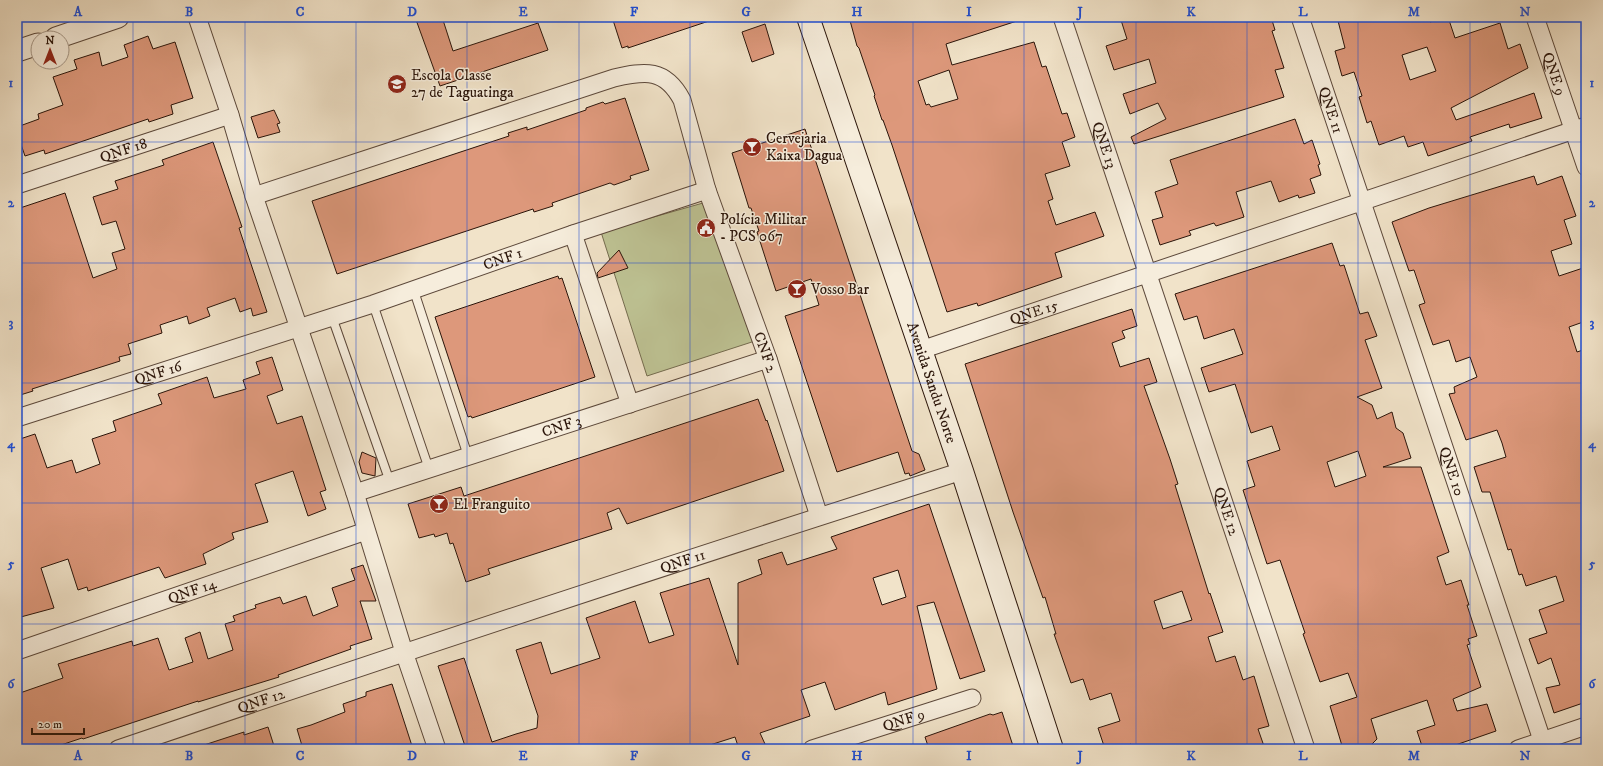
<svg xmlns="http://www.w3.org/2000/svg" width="1603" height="766" font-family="'IM FELL DW Pica',serif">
<rect width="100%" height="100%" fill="#f1e3c9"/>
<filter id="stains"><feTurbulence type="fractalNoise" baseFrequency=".005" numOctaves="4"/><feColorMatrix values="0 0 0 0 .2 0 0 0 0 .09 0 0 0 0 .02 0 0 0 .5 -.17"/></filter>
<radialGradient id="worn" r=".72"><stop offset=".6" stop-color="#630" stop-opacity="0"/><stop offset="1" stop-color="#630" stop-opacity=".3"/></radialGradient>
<polygon fill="#bec394" stroke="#746c4f" points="710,201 758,340 647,376 601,232"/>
<g fill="#dd987b" stroke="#2b150a" fill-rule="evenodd">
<polygon points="415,17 442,17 453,51 538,23 548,50 440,86"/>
<polygon points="612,17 711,17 712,20 628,48 628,46 622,48"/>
<path d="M849 17H1019L1020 20 946 44 952 65 1034 42 1042 67 1046 66 1062 114 1067 113 1075 137 1062 142 1070 166 1045 174 1053 199 1048 201 1056 225 1095 212 1104 236 1055 253 1062 277 978 306 977 303 947 312 892 145 883 120H882L874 96 875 95 859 48 857 46ZM949 70 958 99 931 107 929 104 926 105 918 81Z"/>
<polygon points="1120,17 1271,17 1275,30 1272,31 1284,68 1275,70 1284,97 1134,144 1131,137 1166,119 1158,103 1130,114 1123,94 1156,83 1149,59 1114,70 1106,46 1127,39"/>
<path d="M1337 17H1429L1430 22 1448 17 1455 38 1500 23 1508 49 1520 44 1528 68 1451 108 1456 120 1534 93 1542 118 1510 128 1509 124 1470 137 1472 141 1428 156 1423 142 1408 147 1404 136 1379 145 1371 121 1367 123 1359 97 1362 96 1354 72 1342 76 1335 51 1345 48ZM1427 47 1436 71 1410 80 1402 55Z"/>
<polygon points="765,24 774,54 752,62 742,32"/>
<polygon points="148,36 153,49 175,42 193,98 171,105 173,114 149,122 148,119 45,154 44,150 25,156 17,133 17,127 39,119 38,114 63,105 53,77 77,69 74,60 99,52 102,66 128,57 124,45"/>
<polygon points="625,98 649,170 630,176 631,179 614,185 610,183 552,203 553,206 534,212 533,209 337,274 312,201 509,136 508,133 527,127 527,130 586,110 586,108 603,102 605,104"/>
<polygon points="274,110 280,123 277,124 280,132 258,138 251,117"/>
<polygon points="1295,119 1304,144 1312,140 1320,164 1318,165 1321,175 1310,179 1315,193 1299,198 1298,195 1279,202 1271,181 1236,192 1244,217 1216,226 1214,223 1189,231 1191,235 1160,245 1152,220 1163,217 1155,192 1178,184 1170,160"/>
<polygon points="805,129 912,451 919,454 925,470 910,476 909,473 905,474 898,452 837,472 785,316 819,305 811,279 776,291 757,232 759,231 751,208 749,208 732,153"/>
<polygon points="213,142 242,227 239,228 267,312 253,316 251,308 240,312 235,298 207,308 210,316 189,324 187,316 160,325 162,333 128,344 131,354 119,357 120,361 32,389 33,391 17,396 17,209 65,193 93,278 117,269 112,253 125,249 116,221 102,225 93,197 118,189 115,181 164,165 162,160"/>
<polygon points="1534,176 1537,185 1562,176 1576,216 1564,220 1572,244 1551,251 1559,276 1586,267 1586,321 1569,327 1577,352 1586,349 1586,702 1554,713 1546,688 1560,685 1551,658 1538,664 1529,639 1547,633 1539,610 1564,601 1556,576 1526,586 1522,574 1519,575 1511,549 1508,550 1490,492 1482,492 1474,467 1506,457 1502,443 1497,430 1466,440 1449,394 1455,393 1454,387 1477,377 1470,357 1456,362 1449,340 1433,345 1419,305 1425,303 1414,270 1409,271 1392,222 1429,208"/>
<path d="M1332 243 1340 266 1344 265 1360 314 1368 312 1377 336 1365 340 1382 388 1357 397 1372 405 1377 419 1392 412 1396 428 1403 433 1411 458 1383 467H1421L1449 552 1437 557 1446 585 1461 580 1469 605H1467L1477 636 1468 639 1470 644 1467 645 1481 687 1453 699 1457 711 1487 704 1496 731 1444 749H1423L1417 731 1435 725 1427 700 1371 719 1377 739 1369 747 1364 749H1343L1330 706 1357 697 1348 673 1320 682 1303 634 1305 633 1280 560 1267 564 1243 490 1255 486 1247 461 1280 450 1272 426 1251 433 1235 384 1209 392 1201 368 1243 354 1234 329 1204 339 1197 316 1184 320 1175 294ZM1358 451 1366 476 1335 487 1327 462Z"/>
<polygon points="619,250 628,268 598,278 597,273"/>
<polygon points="558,276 559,279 562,278 595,377 472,418 471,416 468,417 435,317"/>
<path d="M1132 309 1137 326 1122 331 1125 338 1112 343 1120 367 1149 358 1157 382 1144 386 1170 459 1178 484 1175 485 1209 594 1210 593 1223 632 1208 637 1216 662 1235 656 1243 680 1254 676 1269 726 1258 729 1265 749H1132L1131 744 1117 749H1105L1098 728 1120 721 1111 693 1090 700 1083 679 1071 683 1054 634H1056L1045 597 1043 598 1013 512 965 364ZM1182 591 1192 620 1163 629 1154 601Z"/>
<polygon points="272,357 283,390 267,396 277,424 302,416 326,490 320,492 326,509 308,516 293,471 255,484 268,522 232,533 234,539 203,554 206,564 165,578 159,567 88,591 87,587 78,590 68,559 41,568 54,608 17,618 17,440 35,434 47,468 72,460 76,473 100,464 92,439 116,431 113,421 162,404 158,394 207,377 214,398 246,389 243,380 260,374 256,362"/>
<polygon points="758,399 766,421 767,420 784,471 627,524 619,508 607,513 612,529 488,569 490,574 466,582 453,543 450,544 447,533 435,537 434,534 419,538 408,504 461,487 464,496"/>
<polygon points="362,452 376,458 375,476 362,473 359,462"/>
<path d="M929 504 985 671 960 679 934 602 917 606 937 689 888 705 885 692 835 710 825 682 801 690 810 716 760 733 765 744 750 749H739L735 737 710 745 712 749H466L438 666 464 658 492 742 516 734 537 728 538 716 516 650 541 642 551 674 600 658 586 618 635 601 649 643 674 635 660 593 709 578 738 665V583L762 574 758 560 782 552 787 565 837 549 831 537ZM898 570 906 597 882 605 873 578Z"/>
<polygon points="363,565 376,601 360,601 372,639 350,646 351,649 278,675 279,677 198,702 198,701 83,739 82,738 49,749 17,749 17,694 63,678 58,664 132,641 133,646 158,638 169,670 193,662 185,638 200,632 208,659 233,650 225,624 235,621 233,616 256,608 255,605 280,597 283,604 306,596 313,616 338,606 332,588 355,580 351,569"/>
<polygon points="392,684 413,749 303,749 297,729 311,725 345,712 343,704 366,696 366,692"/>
<polygon points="1002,712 1014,749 929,749 925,737 990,714 993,715"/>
<polygon points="268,727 275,749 202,749 201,746 244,732 244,735"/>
</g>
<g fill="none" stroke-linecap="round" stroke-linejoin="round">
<defs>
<g id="service">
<polyline points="414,291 468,456"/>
<polyline points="373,304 429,469"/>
<polyline points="332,317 390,482"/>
</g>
<g id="minor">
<polyline points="197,17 230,115 254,196 355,493 404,652 437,749"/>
<path id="s1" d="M1062 17 1306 749"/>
<path id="s2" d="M1300 17 1545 749"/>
<path id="s3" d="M1535 17 1586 167"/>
<path id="s4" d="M17 185 230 115"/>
<path id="s5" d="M254 196 614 78C645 71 665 68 682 100L707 190 768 359 819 516"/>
<polyline points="573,234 630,404"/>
<path id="s6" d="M921 350 1586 126"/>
<path id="s7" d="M17 418 373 304 573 234 707 190"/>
<path id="s8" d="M355 493 768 359"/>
<path id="s9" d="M17 651 366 531"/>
<path id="s10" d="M118 749C398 654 680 561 962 471"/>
<path id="s11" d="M812 749 972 698"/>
<polyline points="1518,749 1586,726"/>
</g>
<g id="tertiary">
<polyline points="56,38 118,17"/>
<polyline points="17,51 38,44"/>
</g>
<g id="secondary">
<path id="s12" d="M808 17 962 471 1052 749"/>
</g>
</defs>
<use href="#service" stroke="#5c483a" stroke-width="10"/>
<use href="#minor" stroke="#5c483a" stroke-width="19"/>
<use href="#tertiary" stroke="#5c483a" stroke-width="23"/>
<use href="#secondary" stroke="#2b150a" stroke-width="24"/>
<use href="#service" stroke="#f6eddc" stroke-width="8"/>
<use href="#minor" stroke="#f6eddc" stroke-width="17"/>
<use href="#tertiary" stroke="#f6eddc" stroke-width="21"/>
<use href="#secondary" stroke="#f6eddc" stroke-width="22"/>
</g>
<path fill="none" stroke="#1d4ed8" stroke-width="1" stroke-opacity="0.55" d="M133 17V749M245 17V749M356 17V749M467 17V749M579 17V749M690 17V749M802 17V749M913 17V749M1024 17V749M1136 17V749M1247 17V749M1358 17V749M1470 17V749M17 142H1586M17 263H1586M17 383H1586M17 503H1586M17 624H1586"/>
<defs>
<symbol id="school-disc" viewBox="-11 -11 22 22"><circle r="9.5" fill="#8f2418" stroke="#f6eddc"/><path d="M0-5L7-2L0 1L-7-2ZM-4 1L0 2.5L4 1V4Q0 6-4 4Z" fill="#fff"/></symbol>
<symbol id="bar-disc" viewBox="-11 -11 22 22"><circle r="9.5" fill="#8f2418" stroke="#f6eddc"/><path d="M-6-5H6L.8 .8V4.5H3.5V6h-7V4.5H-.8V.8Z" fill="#fff"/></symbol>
<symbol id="civic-disc" viewBox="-11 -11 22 22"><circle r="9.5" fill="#8f2418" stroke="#f6eddc"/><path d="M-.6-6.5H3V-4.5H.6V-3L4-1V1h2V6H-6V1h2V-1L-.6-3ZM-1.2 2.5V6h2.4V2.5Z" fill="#fff"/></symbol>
</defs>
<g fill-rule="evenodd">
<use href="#school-disc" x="386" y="73" width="22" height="22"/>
<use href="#bar-disc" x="741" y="136" width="22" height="22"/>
<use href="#civic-disc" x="695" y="217" width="22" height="22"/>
<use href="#bar-disc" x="786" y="278" width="22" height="22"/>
<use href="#bar-disc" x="428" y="493" width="22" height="22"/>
</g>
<g text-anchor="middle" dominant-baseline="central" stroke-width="3" stroke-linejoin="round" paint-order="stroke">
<g font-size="15" fill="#2b150a" stroke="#f6eddc">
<text stroke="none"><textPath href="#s3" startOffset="60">QNE 9</textPath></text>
<text stroke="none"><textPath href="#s2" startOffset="98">QNE 11</textPath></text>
<text stroke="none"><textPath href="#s1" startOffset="135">QNE 13</textPath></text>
<text stroke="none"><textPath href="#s4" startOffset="112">QNF 18</textPath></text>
<text stroke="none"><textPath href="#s7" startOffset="511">CNF 1</textPath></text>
<text stroke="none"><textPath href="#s6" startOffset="119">QNE 15</textPath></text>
<text stroke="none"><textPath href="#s5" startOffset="724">CNF 2</textPath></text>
<text stroke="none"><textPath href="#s7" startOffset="148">QNF 16</textPath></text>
<text stroke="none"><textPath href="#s12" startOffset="386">Avenida Sandu Norte</textPath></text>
<text stroke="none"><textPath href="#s8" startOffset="217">CNF 3</textPath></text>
<text stroke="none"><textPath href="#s2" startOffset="479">QNE 10</textPath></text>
<text stroke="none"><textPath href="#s1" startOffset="521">QNE 12</textPath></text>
<text stroke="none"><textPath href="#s10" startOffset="595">QNF 11</textPath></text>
<text stroke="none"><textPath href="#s9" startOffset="185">QNF 14</textPath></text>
<text stroke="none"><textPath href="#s10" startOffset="151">QNF 12</textPath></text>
<text stroke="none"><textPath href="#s11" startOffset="96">QNF 9</textPath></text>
</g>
<g font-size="15" fill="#2b150a" stroke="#f6eddc" text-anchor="start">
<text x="411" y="75">Escola Classe<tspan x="411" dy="17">27 de Taguatinga</tspan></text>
<text x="766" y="138">Cervejaria<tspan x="766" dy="17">Kaixa Dagua</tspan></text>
<text x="720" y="219">Polícia Militar<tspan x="720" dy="17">- PCS 067</tspan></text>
<text x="811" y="289">Vosso Bar</text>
<text x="453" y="504">El Franguito</text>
</g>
</g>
<rect width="1603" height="766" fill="none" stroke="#f1e3c9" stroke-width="44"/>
<g transform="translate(50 50)"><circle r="19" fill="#f6eddc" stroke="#a59788"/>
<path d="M0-3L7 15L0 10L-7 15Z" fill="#8f2418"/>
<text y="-6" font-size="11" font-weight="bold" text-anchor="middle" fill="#2b150a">N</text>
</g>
<path d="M32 728v6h52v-6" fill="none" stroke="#2b150a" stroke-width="2"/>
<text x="38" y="728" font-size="12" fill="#2b150a" stroke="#f6eddc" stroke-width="3" paint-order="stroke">20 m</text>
<rect x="22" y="22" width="1559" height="722" fill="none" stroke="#1d4ed8" stroke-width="1.5"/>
<g font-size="13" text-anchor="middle" font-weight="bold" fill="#1d4ed8">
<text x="78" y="16">A</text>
<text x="189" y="16">B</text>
<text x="300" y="16">C</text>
<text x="412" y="16">D</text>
<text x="523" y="16">E</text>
<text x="634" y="16">F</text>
<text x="746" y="16">G</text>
<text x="857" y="16">H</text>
<text x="969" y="16">I</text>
<text x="1080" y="16">J</text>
<text x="1191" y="16">K</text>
<text x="1303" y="16">L</text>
<text x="1414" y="16">M</text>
<text x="1525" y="16">N</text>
<text x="11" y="87">1</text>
<text x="1592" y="87">1</text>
<text x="11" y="207">2</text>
<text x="1592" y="207">2</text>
<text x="11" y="327">3</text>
<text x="1592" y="327">3</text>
<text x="11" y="448">4</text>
<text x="1592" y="448">4</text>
<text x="11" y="568">5</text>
<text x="1592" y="568">5</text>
<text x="11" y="688">6</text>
<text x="1592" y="688">6</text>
<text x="78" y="760">A</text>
<text x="189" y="760">B</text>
<text x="300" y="760">C</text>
<text x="412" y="760">D</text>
<text x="523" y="760">E</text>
<text x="634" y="760">F</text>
<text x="746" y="760">G</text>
<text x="857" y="760">H</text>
<text x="969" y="760">I</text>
<text x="1080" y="760">J</text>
<text x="1191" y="760">K</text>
<text x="1303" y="760">L</text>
<text x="1414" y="760">M</text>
<text x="1525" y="760">N</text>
</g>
<rect width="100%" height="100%" filter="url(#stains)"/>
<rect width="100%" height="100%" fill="url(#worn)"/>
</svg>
